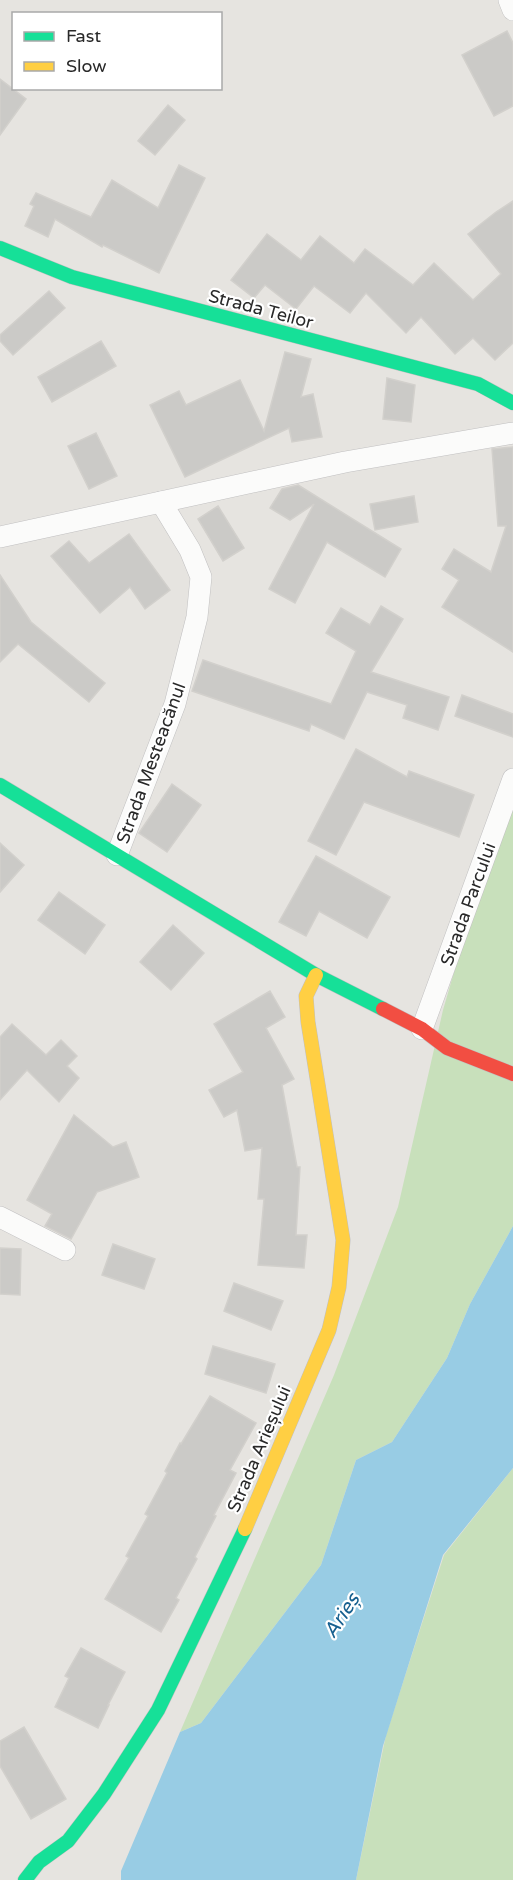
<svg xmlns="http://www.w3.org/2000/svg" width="513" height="1880" font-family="'Varela Round',sans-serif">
<rect width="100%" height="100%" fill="#e6e4e0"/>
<g fill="#c8e0bb">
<polygon points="513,770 513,1226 470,1304 447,1358 392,1442 356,1460 321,1565 201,1723 180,1732 334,1375 398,1207 443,1010"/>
<polygon points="513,1468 513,1880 356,1880 386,1735 444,1555"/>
</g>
<polygon fill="#98cce4" points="513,1226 513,1468 443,1555 383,1746 356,1880 121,1880 121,1871 180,1732 201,1723 321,1565 356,1460 392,1442 447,1358 470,1304"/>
<g fill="#cbcac7" stroke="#d2d0cc" stroke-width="1.5">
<polygon points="507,31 513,43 513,106 494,116 462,55"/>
<polygon points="0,79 26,99 0,135"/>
<polygon points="168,105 185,120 155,155 138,141"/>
<polygon points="179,165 205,178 159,273 103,245 102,247 55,219 48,237 25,226 34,206 30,204 36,193 91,217 112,180 158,208"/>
<polygon points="513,201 513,343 495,360 473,338 455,354 421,317 406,333 366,293 350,313 314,286 296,309 265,285 254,298 231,280 267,234 301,260 320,236 354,263 365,249 413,285 434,263 473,300 501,274 468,234 496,212"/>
<polygon points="49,291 65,308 13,355 0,341 0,335"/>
<polygon points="101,341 116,366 52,402 38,377"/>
<polygon points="285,352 311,359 301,397 313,394 322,437 292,442 289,428 185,477 150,405 179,391 186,405 240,380 264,431"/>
<polygon points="387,378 415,385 411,422 383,419"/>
<polygon points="96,433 117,476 89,489 68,446"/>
<polygon points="513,447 513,652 442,607 459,580 442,569 454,549 491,572 506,526 498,526 492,449"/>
<polygon points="298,485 401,549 385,577 327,542 295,603 269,589 314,504 290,520 270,508 282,489"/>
<polygon points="414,496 418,522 375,530 370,504"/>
<polygon points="218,506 244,548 223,561 198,519"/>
<polygon points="129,534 170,590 145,609 130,587 100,613 51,556 69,541 89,563"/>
<polygon points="0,575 31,622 105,683 89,702 18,644 0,662"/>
<polygon points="381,606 403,619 371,672 449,697 438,730 403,718 407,705 367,692 344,739 311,724 309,731 192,691 203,660 331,704 356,651 326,633 341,608 370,625"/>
<polygon points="462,695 513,714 513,737 455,716"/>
<polygon points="356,749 407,777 409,771 474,795 459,837 364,802 336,855 308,841"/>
<polygon points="172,784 201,805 167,852 139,833"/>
<polygon points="0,843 24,865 0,892"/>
<polygon points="316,856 390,897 367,938 319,911 306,936 279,922"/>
<polygon points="59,892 105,925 85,954 38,920"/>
<polygon points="173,925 204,953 171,990 140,962"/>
<polygon points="270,991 285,1017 266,1028 294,1079 282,1085 297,1167 300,1167 296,1235 307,1235 304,1268 258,1265 264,1199 258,1199 262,1148 245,1151 237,1110 224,1117 209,1090 243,1072 214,1024"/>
<polygon points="12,1024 46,1055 61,1040 77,1056 67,1066 79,1078 59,1102 27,1070 0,1100 0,1037"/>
<polygon points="74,1115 113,1147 126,1142 139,1177 97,1192 71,1239 45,1226 52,1214 27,1200"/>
<polygon points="113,1244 155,1259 144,1289 102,1275"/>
<polygon points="0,1248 21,1249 20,1295 0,1294"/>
<polygon points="234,1283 283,1301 271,1330 224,1311"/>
<polygon points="213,1346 275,1364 266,1393 205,1374"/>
<polygon points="210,1396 256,1423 230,1470 236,1473 214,1515 216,1516 195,1557 197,1559 176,1598 179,1600 161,1632 105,1599 129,1558 126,1556 148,1516 145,1514 167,1473 165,1471 180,1443 181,1444"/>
<polygon points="81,1648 125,1672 108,1705 109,1705 98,1728 55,1707 69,1678 65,1676"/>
<polygon points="24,1727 66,1799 31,1819 0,1766 0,1741"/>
</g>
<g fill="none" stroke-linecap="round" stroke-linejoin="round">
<defs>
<g id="street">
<polyline points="509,0 513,10"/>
<polyline points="0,537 345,462 513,433"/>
<polyline points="117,855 175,704 197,617 201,577 190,550 161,502"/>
<polyline points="422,1029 513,779"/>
<polyline points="0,1217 65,1250"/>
</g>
<g id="fast">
<polyline points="0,248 72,277 478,384 513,403"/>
<polyline points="0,785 316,975 383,1009"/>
<polyline points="25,1880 39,1862 68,1841 104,1794 158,1710 245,1529"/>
</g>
<polyline id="slow" points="245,1529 329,1330 339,1287 343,1240 308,1022 306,996 316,975"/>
<polyline id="jam" points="383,1009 422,1029 447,1048 513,1074"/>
</defs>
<use href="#street" stroke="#c1c0c1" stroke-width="22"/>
<use href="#fast" stroke="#c1c0c1" stroke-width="15"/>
<use href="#slow" stroke="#c1c0c1" stroke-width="15"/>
<use href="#jam" stroke="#c1c0c1" stroke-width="15"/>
<use href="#street" stroke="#fbfbfa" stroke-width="21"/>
<use href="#fast" stroke="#16e098" stroke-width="14"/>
<use href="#slow" stroke="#ffcf43" stroke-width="14"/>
<use href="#jam" stroke="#f24e42" stroke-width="14"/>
</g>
<g text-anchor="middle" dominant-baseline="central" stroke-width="4.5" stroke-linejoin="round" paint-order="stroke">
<g font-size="18" fill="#292929" stroke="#fff">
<text transform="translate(261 309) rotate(15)">Strada Teilor</text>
<text transform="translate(151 763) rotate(-70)">Strada Mesteacănul</text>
<text transform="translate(468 904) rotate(-70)">Strada Parcului</text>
<text transform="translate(259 1449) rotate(-67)">Strada Arieșului</text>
</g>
<g font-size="20" font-style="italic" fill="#17608f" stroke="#fff">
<text transform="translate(342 1616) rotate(-57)">Arieș</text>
</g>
</g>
<rect x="12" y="12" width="210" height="78" fill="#ffffff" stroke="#a9a9a9" stroke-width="1.5"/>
<rect x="24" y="32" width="30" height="9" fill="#16e098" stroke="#a9a9a9" stroke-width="1.5"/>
<text x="66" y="42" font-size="18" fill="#292929">Fast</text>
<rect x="24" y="62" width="30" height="9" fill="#ffcf43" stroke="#a9a9a9" stroke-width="1.5"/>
<text x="66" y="72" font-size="18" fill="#292929">Slow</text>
</svg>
